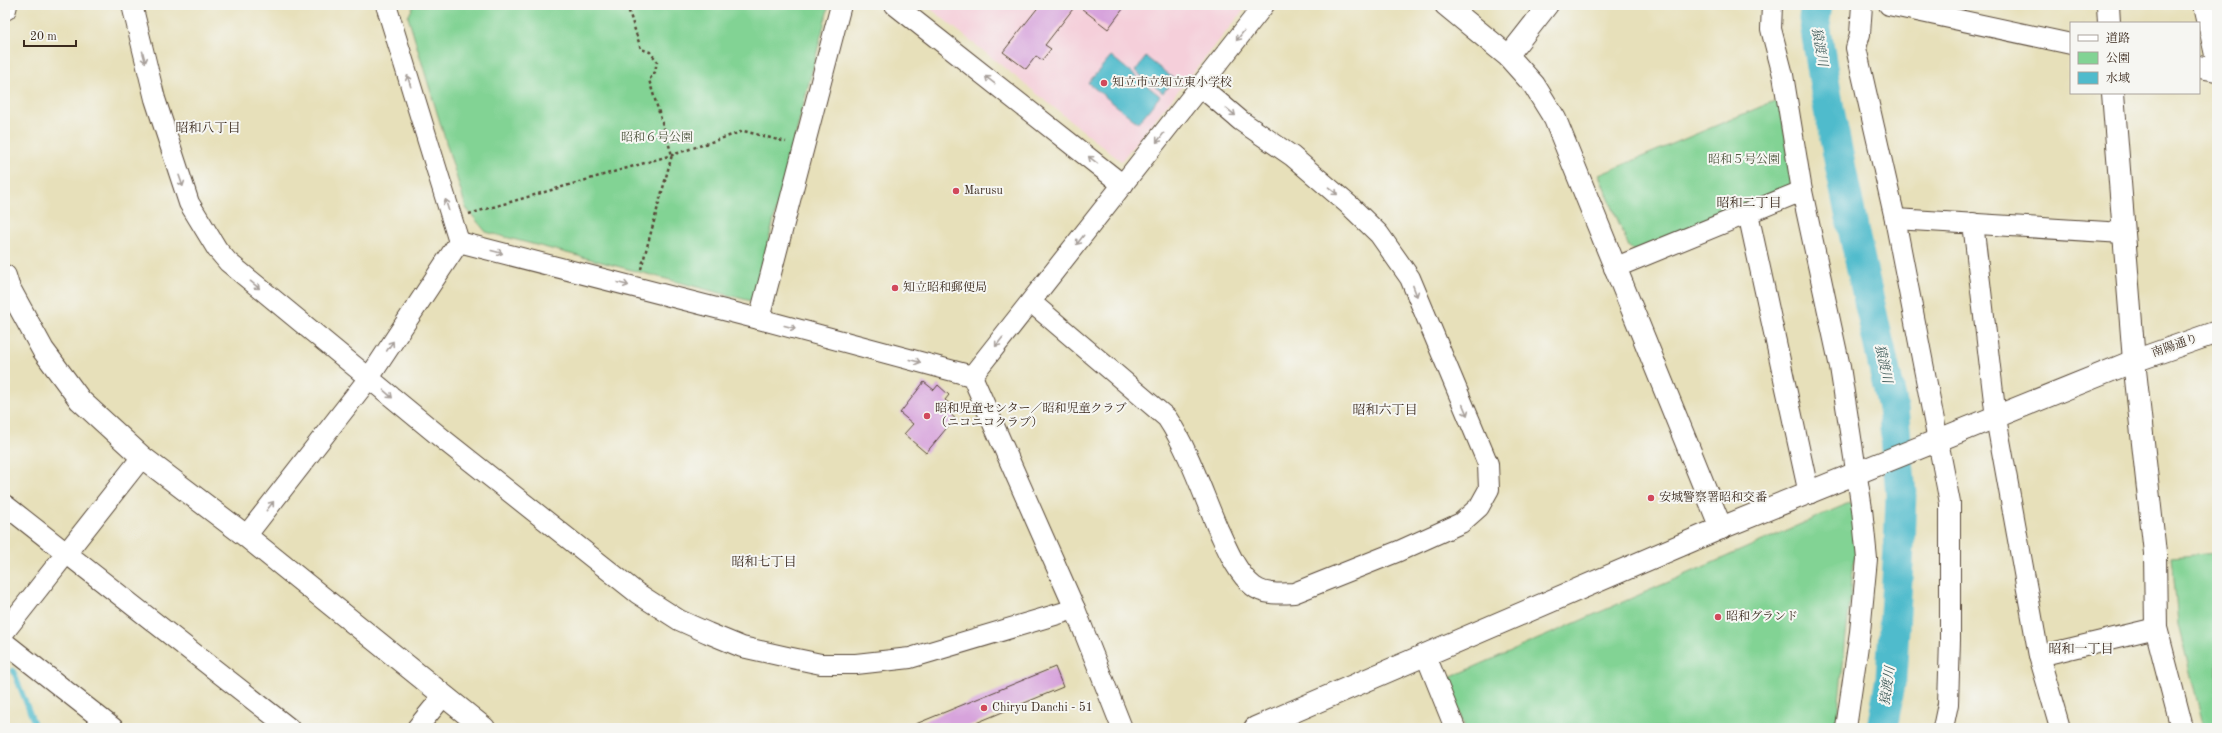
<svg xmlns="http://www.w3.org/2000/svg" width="2222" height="733" font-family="'Old Standard TT','Noto Serif JP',serif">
<rect width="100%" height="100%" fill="#f6f6f2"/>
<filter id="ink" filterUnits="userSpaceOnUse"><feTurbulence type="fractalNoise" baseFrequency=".025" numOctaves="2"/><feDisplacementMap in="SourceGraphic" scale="8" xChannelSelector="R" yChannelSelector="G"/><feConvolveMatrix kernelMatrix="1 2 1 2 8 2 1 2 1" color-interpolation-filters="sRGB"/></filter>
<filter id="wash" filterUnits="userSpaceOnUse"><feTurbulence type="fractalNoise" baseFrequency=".012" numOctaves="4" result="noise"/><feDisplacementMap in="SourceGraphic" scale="16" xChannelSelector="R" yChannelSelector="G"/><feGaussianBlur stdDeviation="0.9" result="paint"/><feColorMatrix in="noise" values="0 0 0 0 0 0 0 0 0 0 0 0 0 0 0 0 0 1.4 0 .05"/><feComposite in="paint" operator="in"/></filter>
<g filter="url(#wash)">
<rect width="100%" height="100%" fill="#e7e0ba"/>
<polygon fill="#f5cfda" points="926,5 1248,5 1121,161"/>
<g fill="#82d394" stroke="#5e7e59">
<polygon points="414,5 829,5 754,297 751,301 486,232 466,208 408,17"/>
<polygon points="1779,99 1793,181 1789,188 1634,251 1629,247 1599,175"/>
<polygon points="1849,503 1859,516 1836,728 1465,728 1447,679"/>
<polygon points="2217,553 2217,728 2208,728 2203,724 2178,624 2172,557"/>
</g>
<g fill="#50bbcc" stroke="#467275">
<polygon points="1111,56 1160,96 1138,123 1088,83"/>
<polygon points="1146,57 1174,79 1163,93 1135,71"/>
</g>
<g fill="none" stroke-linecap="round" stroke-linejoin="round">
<polyline stroke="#50bbcc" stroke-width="5" points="13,670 36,728"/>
<polyline stroke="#50bbcc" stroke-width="31" points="1816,5 1814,18 1829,110 1855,238 1893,408 1897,449 1901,494 1899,547 1891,678 1882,728"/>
</g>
<g id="blocks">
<g fill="#d7a3dc">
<polygon points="1040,5 1076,5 1045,45 1051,49 1042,60 1036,56 1026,69 1003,52"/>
<polygon points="1077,5 1126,5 1108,29"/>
<polygon points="924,382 934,390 938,385 949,395 945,400 950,404 945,410 955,418 926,453 904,434 913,424 900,413"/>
<polygon points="1055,667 1063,687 964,728 906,728"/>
</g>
</g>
</g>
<g filter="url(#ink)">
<use href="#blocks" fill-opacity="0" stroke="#554535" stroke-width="1"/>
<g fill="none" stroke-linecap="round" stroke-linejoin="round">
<defs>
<g id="minor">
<polyline points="132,5 155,99 189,203 217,249 228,262 444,440 637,593 679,620 708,633 742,647 787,657 821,664 856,664 910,658 1075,609"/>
<polyline points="386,5 459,242"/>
<polyline points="895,5 1123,185"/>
<polyline points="1772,5 1771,29 1783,75 1802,191 1840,367 1862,509 1867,559 1860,632 1846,728"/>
<polyline points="1862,5 1860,34 1856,48 1895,219 1950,503 1950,640 1948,704 1943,728"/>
<polyline points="1889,5 2071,44"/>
<polyline points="2204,5 2217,64"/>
<polyline points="1508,56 1548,5"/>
<polyline points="1748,213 1809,494"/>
<polyline points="1895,219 2123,233"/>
<polyline points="1973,223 1996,418 2039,656 2060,728"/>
<polyline points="459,242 759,319 972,376 1075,609 1122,728"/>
<polyline points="1614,268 1802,191"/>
<path d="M1031 302 1167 418C1189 451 1202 492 1218 529 1227 548 1236 572 1253 586 1263 595 1281 594 1294 593L1399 551 1461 523 1479 507 1489 489 1488 464 1410 278 1379 234 1349 205 1292 156 1241 121 1201 87"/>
<polyline points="759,319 841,5"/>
<polyline points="972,376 1264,5"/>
<polyline points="5,505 289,728"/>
<polyline points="246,536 369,378 459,242"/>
<polyline points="5,631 142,457"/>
<polyline points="5,643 113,728"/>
<polyline points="1426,656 1455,728"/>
<polyline points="2039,656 2156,628"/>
<polyline points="417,728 443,696"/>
</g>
<g id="tertiary">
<polyline points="1446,5 1508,56 1534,85 1555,119 1721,528"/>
<polyline points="2108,5 2109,23"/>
<polyline points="5,9 6,5"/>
<polyline points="2199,67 2217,70"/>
<polyline points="2113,93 2134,361 2155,553 2156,628 2182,728"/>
<polyline points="5,276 8,286 43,350 80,400 142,457 246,536 484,728"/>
<polyline points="1255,728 1721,528 2134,361 2217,332"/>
</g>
</defs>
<use href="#minor" stroke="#554535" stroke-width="22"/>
<use href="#tertiary" stroke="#554535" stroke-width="24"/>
<g stroke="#554535" stroke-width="2.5" stroke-dasharray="3 3" stroke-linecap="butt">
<polyline points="627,5 641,49 650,52 657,61 655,72 649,80 672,155 641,269"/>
<polyline points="469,214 672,155 744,131 786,142"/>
</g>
<use href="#minor" stroke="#fff" stroke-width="20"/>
<use href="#tertiary" stroke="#fff" stroke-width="22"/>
</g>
<defs><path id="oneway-shaft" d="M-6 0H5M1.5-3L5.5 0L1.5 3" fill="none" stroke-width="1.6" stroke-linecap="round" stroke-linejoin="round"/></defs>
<g stroke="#a79f9a">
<use href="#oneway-shaft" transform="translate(1240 36) rotate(128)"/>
<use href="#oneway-shaft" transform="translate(144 57) rotate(75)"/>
<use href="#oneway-shaft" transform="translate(990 80) rotate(-142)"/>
<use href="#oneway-shaft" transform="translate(409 81) rotate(-107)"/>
<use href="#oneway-shaft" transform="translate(1231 112) rotate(40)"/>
<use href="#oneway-shaft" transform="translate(1160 138) rotate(128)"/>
<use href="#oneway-shaft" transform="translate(1093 160) rotate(-142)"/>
<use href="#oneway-shaft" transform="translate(181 181) rotate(71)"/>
<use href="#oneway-shaft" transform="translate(1333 191) rotate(40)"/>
<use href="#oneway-shaft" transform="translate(447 205) rotate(-107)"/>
<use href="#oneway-shaft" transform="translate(1080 240) rotate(128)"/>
<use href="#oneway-shaft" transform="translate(497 252) rotate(15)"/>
<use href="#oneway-shaft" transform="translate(623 284) rotate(15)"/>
<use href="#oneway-shaft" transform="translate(255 285) rotate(39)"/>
<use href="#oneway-shaft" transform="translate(1415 291) rotate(69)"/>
<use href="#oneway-shaft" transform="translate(790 327) rotate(15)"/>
<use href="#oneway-shaft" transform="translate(999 342) rotate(128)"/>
<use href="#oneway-shaft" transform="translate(390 346) rotate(-56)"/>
<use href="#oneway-shaft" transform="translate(915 361) rotate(15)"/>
<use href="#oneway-shaft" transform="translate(388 394) rotate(41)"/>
<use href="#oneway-shaft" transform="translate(1465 410) rotate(67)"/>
<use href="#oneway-shaft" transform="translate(270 506) rotate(-52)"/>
</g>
</g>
<g fill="#d1495b" stroke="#f6f6f2" stroke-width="1.5">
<circle cx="1104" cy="83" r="4"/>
<circle cx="956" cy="191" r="4"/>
<circle cx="895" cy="288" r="4"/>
<circle cx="927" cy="416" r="4"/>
<circle cx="1651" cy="498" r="4"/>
<circle cx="1718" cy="617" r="4"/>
<circle cx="984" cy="708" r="4"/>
</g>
<g text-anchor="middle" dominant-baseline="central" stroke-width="4" stroke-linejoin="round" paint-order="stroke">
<g font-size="12" fill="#3b2a1e" stroke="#f6f6f2" text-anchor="start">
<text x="1112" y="83">知立市立知立東小学校</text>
<text x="964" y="191">Marusu</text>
<text x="903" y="288">知立昭和郵便局</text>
<text x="935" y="409">昭和児童センター／昭和児童クラブ<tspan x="935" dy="14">（ニコニコクラブ）</tspan></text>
<text x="1659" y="498">安城警察署昭和交番</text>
<text x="1726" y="617">昭和グランド</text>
<text x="992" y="708">Chiryu Danchi - 51</text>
</g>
<g font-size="12" fill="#4d543c" stroke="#f6f6f2">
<text x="657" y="138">昭和６号公園</text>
<text x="1744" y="160">昭和５号公園</text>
</g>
<g font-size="12" fill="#3b2a1e" stroke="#f6f6f2">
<text transform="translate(2175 346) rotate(-19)">南陽通り</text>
</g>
<g font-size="13" font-style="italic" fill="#425d5b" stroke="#f6f6f2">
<text transform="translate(1819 47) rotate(80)">猿渡川</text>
<text transform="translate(1883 364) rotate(78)">猿渡川</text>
<text transform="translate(1888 686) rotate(-82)">猿渡川</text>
</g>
<g font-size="13" fill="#3b2a1e" stroke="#f6f6f2">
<text x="208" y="128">昭和八丁目</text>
<text x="1749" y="203">昭和二丁目</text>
<text x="1385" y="410">昭和六丁目</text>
<text x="764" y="562">昭和七丁目</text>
<text x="2081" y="649">昭和一丁目</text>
</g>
</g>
<rect width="2222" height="733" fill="none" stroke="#f6f6f2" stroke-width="20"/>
<rect x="2070" y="22" width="130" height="72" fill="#f6f6f2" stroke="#aba49d"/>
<rect x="2078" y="35" width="20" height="6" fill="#ffffff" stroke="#aba49d"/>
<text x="2106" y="42" font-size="12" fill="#3b2a1e">道路</text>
<rect x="2078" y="52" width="20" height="12" fill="#82d394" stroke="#aba49d"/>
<text x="2106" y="62" font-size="12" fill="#3b2a1e">公園</text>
<rect x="2078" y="72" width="20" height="12" fill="#50bbcc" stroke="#aba49d"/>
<text x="2106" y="82" font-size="12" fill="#3b2a1e">水域</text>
<path d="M24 40v6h52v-6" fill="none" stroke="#3b2a1e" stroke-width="2"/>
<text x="30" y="40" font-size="12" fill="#3b2a1e" stroke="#f6f6f2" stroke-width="3" paint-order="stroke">20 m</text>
</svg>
